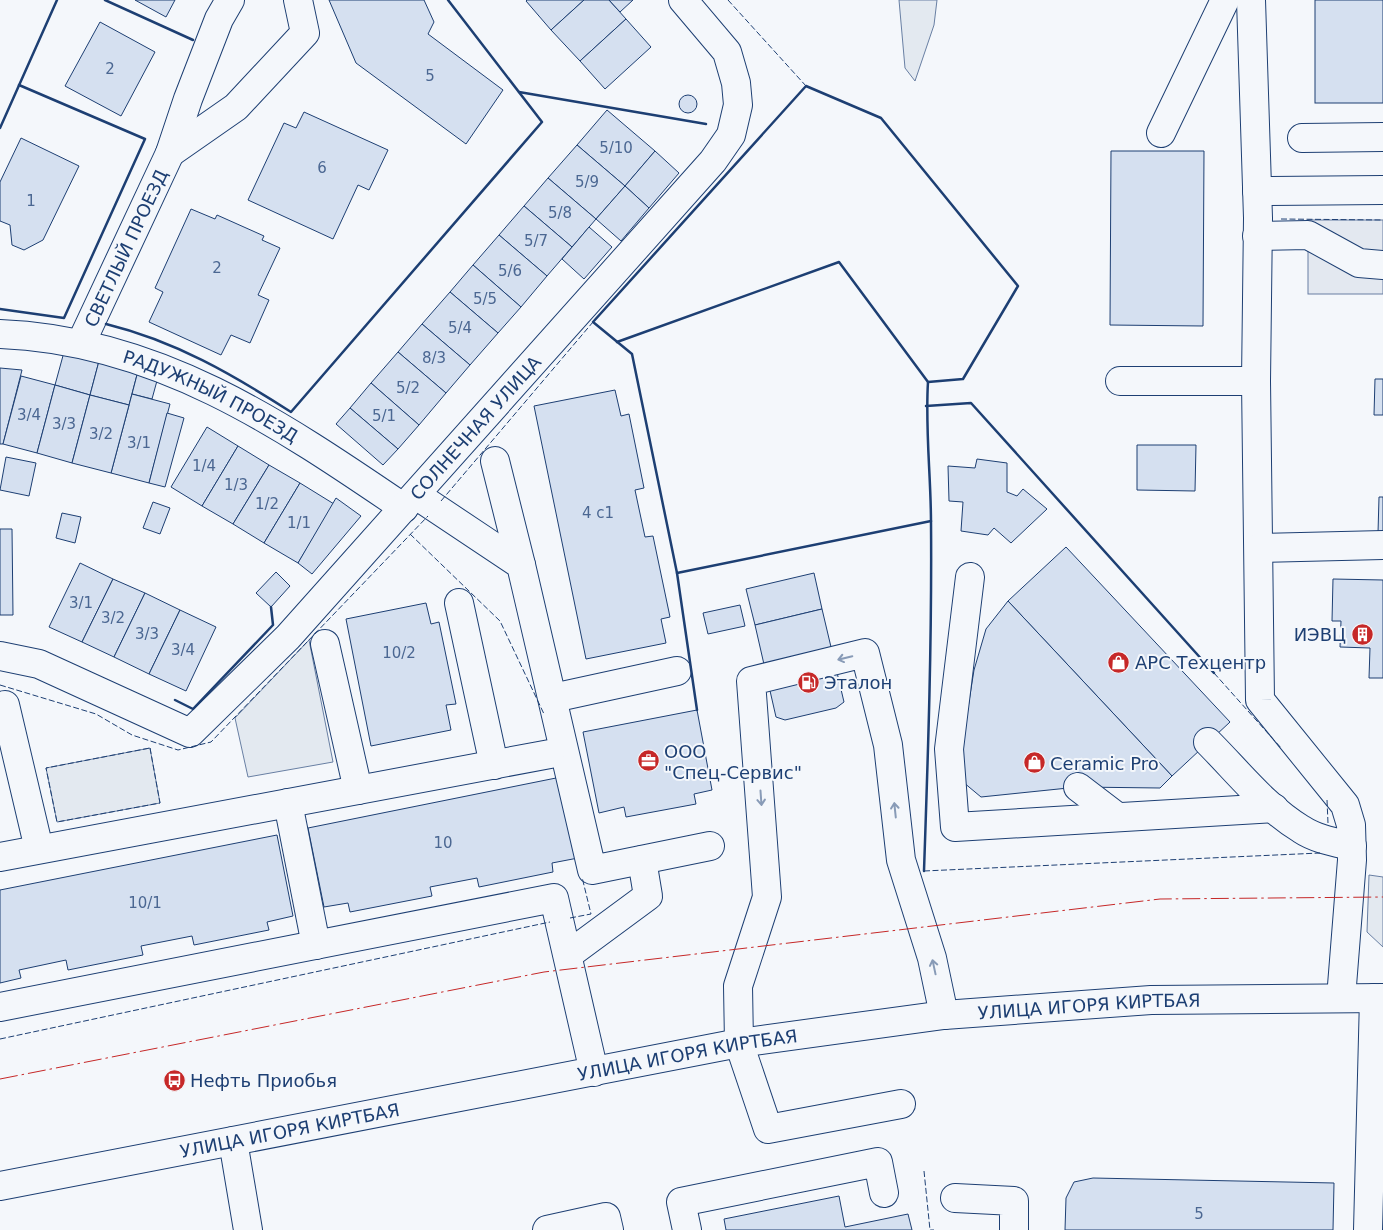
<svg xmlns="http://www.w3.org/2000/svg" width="1383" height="1230" font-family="'DejaVu Sans',sans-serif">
<rect width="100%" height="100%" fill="#f4f7fb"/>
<g fill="#e3e9f0" stroke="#687fa3">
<polygon points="899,0 937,0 934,25 915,81 905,68"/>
<polygon points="309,640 333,762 248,777 235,718"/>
<polygon points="150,748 160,803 57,822 46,768"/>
<polygon points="1369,875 1383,877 1383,947 1367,932"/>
</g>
<rect fill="#e3e8f0" stroke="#687fa3" x="1308" y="220" width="75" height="74"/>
<g fill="#d5e0f0" stroke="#1d3f73">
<polygon points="135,0 175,0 166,17"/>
<polygon points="329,0 424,0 434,22 428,34 503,90 466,144 356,63"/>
<polygon points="527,0 584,0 551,30 526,1"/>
<polygon points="584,0 609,0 626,19 580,61 551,30"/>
<polygon points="609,0 633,0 620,12"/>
<rect x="1315" y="0" width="68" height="103"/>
<polygon points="626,19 651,47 605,89 580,61"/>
<polygon points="100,22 155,52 121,116 65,86"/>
<circle cx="688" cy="104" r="9"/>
<polygon points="607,110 655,151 625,186 577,145"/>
<polygon points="304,112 388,150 369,190 358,185 333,239 248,200 284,123 296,128"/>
<polygon points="21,138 79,166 43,240 24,250 12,245 10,225 0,221 0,182"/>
<polygon points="577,145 625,186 596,219 548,178"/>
<polygon points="655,151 679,173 649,208 625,186"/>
<polygon points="1111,151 1204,151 1203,326 1110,325"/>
<polygon points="548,178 596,219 572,247 524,206"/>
<polygon points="625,186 649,208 621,241 596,219"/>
<polygon points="524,206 572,247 547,276 499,235"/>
<polygon points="191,209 215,219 217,215 264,236 262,240 280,248 258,295 269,300 250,343 231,335 221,355 149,322 163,292 155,288"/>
<polygon points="589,227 612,247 584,279 562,259"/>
<polygon points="499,235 547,276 521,307 473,265"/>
<polygon points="473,265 521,307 498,333 450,292"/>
<polygon points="450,292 498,333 470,365 422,324"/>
<polygon points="422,324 470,365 446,393 398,352"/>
<polygon points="64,352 99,361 90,395 55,385"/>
<polygon points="398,352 446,393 419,425 371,383"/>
<polygon points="99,361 138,371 129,405 90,395"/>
<polygon points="0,368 22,370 3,444 0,444"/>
<polygon points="138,371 158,377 152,399 132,394"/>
<polygon points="21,376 55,385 37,453 3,444"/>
<polygon points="1375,379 1383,379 1383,415 1374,415"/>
<polygon points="371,383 419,425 398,449 350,408"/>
<polygon points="55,385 90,395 72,463 37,453"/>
<polygon points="615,390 621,416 629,414 644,488 635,490 645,537 653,536 670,617 661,619 666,643 586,659 534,406"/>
<polygon points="132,394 170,404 149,483 111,473"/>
<polygon points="90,395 129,405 111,473 72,463"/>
<polygon points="350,408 398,449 383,465 336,424"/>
<polygon points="167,413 184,418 165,487 149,483"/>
<polygon points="207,427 238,446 202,506 171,487"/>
<polygon points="1137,445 1196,445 1195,491 1137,490"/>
<polygon points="238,446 269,465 233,524 202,506"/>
<polygon points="6,457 36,463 29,496 0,490"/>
<polygon points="977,459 1007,463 1007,492 1017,496 1023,489 1047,509 1011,543 994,528 988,535 961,531 963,502 949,501 948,466 975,468"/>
<polygon points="269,465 300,483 264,543 233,524"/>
<polygon points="300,483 334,504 298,563 264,543"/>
<polygon points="1379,497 1383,497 1383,533 1378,533"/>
<polygon points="336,498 361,516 312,574 298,563"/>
<polygon points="153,502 170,508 160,534 143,528"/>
<polygon points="62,513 81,517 75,543 56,538"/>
<polygon points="0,529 12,529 13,615 0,615"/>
<polygon points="1066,547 1230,722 1172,776 1008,601"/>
<polygon points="80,563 113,579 82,642 49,627"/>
<polygon points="276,572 290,586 271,607 256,593"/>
<polygon points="814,573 822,609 755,625 746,589"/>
<polygon points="113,579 145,593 114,657 82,642"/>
<polygon points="1333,579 1383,580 1383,678 1369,678 1370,648 1340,647 1341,621 1332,621"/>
<polygon points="145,593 180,610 149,674 114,657"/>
<polygon points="1008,601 1172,776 1160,788 1078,787 981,797 957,777 974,670 986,629"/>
<polygon points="426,603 431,624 439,622 456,704 446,705 451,730 371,746 346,619"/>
<polygon points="740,605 745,626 708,634 703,613"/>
<polygon points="822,609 844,702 836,708 785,720 776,717 755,625"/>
<polygon points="180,610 216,627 186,691 149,674"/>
<polygon points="697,710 712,790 694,794 696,804 626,817 624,807 599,813 583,732"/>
<polygon points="561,777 578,858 552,863 553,872 479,887 477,878 430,887 432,896 350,912 348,903 324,907 308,828"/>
<polygon points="277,835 293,916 267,922 269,930 194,945 192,936 141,946 143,955 68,970 66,960 19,970 21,978 0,983 0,890"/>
<polygon points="1093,1178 1334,1183 1333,1230 1065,1230 1066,1198 1074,1182"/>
<polygon points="839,1196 845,1227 908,1214 912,1230 726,1230 724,1219"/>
</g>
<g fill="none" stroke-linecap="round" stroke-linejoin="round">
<defs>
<g id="minor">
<polyline points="1251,0 1258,218 1256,381 1260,700 1345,805 1351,825 1352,860 1341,998"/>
<polyline points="1161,133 1225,0"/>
<polyline points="1302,138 1383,137"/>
<polyline points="170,153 236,107 305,33 298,0"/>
<polyline points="1257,191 1383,190"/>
<polyline points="1257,236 1308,235 1359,263 1383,265"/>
<path id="s1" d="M0 334C157 340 279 423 404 508"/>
<path id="s2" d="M81 343 170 153 188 99 219 19 230 0"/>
<polyline points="1120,381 1256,381"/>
<polyline points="495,461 521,565"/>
<polyline points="416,495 521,565 592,870 710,846"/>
<polyline points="1259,548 1383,545"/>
<polyline points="970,577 949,749 955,827 1274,808"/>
<polyline points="459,603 494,765"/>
<polyline points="325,644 358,790"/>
<path id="s3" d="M0 656 39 664 190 733 288 637 713 161 731 135 738 105 736 83 727 52 683 0"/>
<polyline points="553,698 677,671"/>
<polyline points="5,705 39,849"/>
<path d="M1208 742C1237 771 1266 808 1301 829 1316 839 1334 842 1352 846"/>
<polyline points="1078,787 1116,816"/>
<polyline points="288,803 316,945"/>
<polyline points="0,857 550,754"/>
<polyline points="568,955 648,896 642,860"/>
<polyline points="0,1007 554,898 594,1072"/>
<polyline points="901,1104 768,1129 739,1043 738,986 767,897 751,681 865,653 888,745 901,860 932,958 944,1015"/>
<polyline points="233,1141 248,1230"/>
<polyline points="955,1198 1014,1201 1014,1230"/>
<polyline points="547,1230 606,1217 609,1230"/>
<polyline points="687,1230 681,1202 878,1162 884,1193"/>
<polyline points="1368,1230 1374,998"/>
</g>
<g id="major">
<path id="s4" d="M0 1186 739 1043 944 1015 1151 1000 1383 998"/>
</g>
</defs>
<use href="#minor" stroke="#1d3f73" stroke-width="30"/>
<use href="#major" stroke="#1d3f73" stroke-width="30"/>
<use href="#minor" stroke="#f4f7fb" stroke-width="28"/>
<use href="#major" stroke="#f4f7fb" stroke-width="28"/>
<g stroke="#1d3f73" stroke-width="1" stroke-dasharray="6 2.5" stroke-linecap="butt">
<polyline points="728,0 806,86"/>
<polyline points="1281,219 1383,220"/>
<polyline points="441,501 593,322"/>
<polyline points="410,534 500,621 544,714"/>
<polyline points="1214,673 1282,749"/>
<polyline points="0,685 96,714 132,735 178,750 211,742 428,516"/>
<polygon points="150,748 160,803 57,822 46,768"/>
<polyline points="1327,800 1328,823"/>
<polyline points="924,871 1320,853"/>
<polyline points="570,918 591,914 582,877"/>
<polyline points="0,1039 550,922"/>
<polyline points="924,1171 930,1230 934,1230"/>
</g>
<g stroke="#1d3f73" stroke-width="2.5">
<polyline points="105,0 193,40"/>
<polyline points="519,92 706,124"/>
<polyline points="0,128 57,0"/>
<polyline points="0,309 64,318 145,139 19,85"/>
<path d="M106 324C175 341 232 374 291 412L542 122 448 0"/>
<path d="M617 342 839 262 928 382C925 429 931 476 931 523 932 639 928 755 924 871"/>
<polyline points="926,406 971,403 1214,673"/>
<polyline points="677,573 931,521"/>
<polyline points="175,700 193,709 273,625 271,607"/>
<polyline points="697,710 677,573 632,354 593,322 806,86 881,118 1018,286 963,379 928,382"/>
</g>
<polyline stroke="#c62828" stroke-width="1" stroke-dasharray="18 4 2.5 4" stroke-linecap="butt" points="0,1079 544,972 1160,899 1383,897"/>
</g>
<defs><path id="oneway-shaft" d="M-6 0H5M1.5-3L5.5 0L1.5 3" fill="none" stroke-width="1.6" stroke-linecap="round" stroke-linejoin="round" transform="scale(1.25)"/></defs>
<g stroke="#889bb7">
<use href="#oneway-shaft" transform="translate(845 658) rotate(167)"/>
<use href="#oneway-shaft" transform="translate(761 798) rotate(86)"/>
<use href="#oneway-shaft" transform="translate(895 810) rotate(-96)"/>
<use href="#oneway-shaft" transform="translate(934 967) rotate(-102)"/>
</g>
<defs>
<symbol id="building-disc" viewBox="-11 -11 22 22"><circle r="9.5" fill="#c62828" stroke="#f4f7fb"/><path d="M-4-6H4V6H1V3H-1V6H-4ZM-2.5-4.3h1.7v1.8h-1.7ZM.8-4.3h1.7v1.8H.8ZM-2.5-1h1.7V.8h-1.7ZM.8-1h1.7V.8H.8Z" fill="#fff"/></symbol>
<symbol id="shop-disc" viewBox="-11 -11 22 22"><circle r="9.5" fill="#c62828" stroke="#f4f7fb"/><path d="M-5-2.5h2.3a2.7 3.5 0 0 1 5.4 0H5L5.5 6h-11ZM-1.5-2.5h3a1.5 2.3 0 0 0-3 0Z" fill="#fff"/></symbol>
<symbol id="fuel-disc" viewBox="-11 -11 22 22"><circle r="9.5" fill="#c62828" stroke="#f4f7fb"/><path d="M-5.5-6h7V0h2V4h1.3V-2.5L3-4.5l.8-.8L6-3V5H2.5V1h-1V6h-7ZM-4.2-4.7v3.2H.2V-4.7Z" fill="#fff"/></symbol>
<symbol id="office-disc" viewBox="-11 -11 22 22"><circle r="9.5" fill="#c62828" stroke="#f4f7fb"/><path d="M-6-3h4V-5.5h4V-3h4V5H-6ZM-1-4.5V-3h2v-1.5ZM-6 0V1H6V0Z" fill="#fff"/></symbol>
<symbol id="bus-disc" viewBox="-11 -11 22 22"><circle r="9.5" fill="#c62828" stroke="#f4f7fb"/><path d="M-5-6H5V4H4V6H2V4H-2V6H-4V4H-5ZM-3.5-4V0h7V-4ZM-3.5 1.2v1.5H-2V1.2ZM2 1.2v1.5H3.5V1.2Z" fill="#fff"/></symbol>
</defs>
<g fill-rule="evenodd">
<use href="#building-disc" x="1350" y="622" width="25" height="25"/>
<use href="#shop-disc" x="1106" y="650" width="25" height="25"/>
<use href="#fuel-disc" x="796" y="670" width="25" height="25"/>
<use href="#office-disc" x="636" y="748" width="25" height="25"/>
<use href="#shop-disc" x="1022" y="750" width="25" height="25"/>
<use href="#bus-disc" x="162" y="1068" width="25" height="25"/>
</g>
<g text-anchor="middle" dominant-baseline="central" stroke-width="4" stroke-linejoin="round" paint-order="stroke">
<g font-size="15" fill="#4b6792">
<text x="110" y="69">2</text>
<text x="430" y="76">5</text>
<text x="616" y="148">5/10</text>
<text x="322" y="168">6</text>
<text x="587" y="182">5/9</text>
<text x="31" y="201">1</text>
<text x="560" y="213">5/8</text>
<text x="536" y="241">5/7</text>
<text x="217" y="268">2</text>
<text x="510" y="271">5/6</text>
<text x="485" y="299">5/5</text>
<text x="460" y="328">5/4</text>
<text x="434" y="358">8/3</text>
<text x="408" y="388">5/2</text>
<text x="29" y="415">3/4</text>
<text x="384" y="416">5/1</text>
<text x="64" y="424">3/3</text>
<text x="101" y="434">3/2</text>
<text x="139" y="443">3/1</text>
<text x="204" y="466">1/4</text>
<text x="236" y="485">1/3</text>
<text x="267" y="504">1/2</text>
<text x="598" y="513">4 с1</text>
<text x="299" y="523">1/1</text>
<text x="81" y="603">3/1</text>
<text x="113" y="618">3/2</text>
<text x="147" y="634">3/3</text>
<text x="183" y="650">3/4</text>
<text x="399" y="653">10/2</text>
<text x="443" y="843">10</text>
<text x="145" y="903">10/1</text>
<text x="1199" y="1214">5</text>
</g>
<g font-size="18" fill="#1d3f73" stroke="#f4f7fb">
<text stroke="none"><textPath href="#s2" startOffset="105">СВЕТЛЫЙ ПРОЕЗД</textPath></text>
<text stroke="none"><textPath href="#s1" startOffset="222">РАДУЖНЫЙ ПРОЕЗД</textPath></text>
<text stroke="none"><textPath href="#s3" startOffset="624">СОЛНЕЧНАЯ УЛИЦА</textPath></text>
<text stroke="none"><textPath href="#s4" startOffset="1105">УЛИЦА ИГОРЯ КИРТБАЯ</textPath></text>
<text stroke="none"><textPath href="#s4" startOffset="700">УЛИЦА ИГОРЯ КИРТБАЯ</textPath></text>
<text stroke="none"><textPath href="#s4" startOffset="295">УЛИЦА ИГОРЯ КИРТБАЯ</textPath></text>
</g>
<g font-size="18" fill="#1d3f73" stroke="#f4f7fb" text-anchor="start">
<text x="1346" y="634" text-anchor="end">ИЭВЦ</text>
<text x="1135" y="662">АРС Техцентр</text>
<text x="824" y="682">Эталон</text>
<text x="664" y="751">ООО<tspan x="664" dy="21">"Спец-Сервис"</tspan></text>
<text x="1050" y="763">Ceramic Pro</text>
<text x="190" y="1080">Нефть Приобья</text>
</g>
</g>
</svg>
